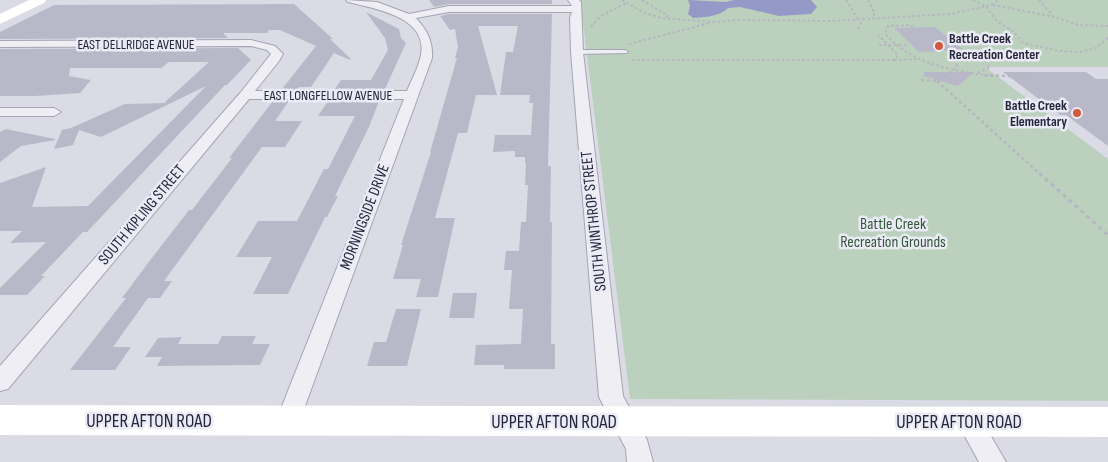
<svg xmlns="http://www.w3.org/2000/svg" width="1108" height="462" font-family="'Sofia Sans Condensed',sans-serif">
<rect width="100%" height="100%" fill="#dbdbe6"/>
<polygon fill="#bcd0be" points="580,0 1108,0 1108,67 985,67 1108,159 1108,401 630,399"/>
<path fill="#949ac8" d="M688 0 726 2 734 0H811L817 7 811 14 779 16 740 7 728 8C719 17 705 17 693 18L688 14 690 6Z"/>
<g fill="#b8b8c9">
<polygon points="429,0 552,0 552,4 449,4 434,7"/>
<polygon points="294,4 333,39 330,39 351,59 350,60 334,53 311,87 299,87 298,89 282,89 316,46 280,30 269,30 267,33 223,33 228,38 0,39 0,32 54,5"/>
<polygon points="366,12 399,29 401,38 406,43 385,89 335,89 341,80 371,80 388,50 385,38"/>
<polygon points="449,14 552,14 548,166 551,166 550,222 552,222 551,344 555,344 555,369 504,369 504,365 474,365 476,345 521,344 523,309 509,309 512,270 504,270 506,251 519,251 521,222 526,222 528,185 525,185 526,163 525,163 525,157 515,157 515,151 493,152 495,135 531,135 533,103 529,103 530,95 500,95 506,52 513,52 518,26 478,26 497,95 476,95 467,133 458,133 435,218 455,218 438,297 416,297 421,279 393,279 403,245 401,245 431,152 430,152 457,58 455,58 458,47 455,29 450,30 440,16"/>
<polygon points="935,27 964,50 919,52 894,28"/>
<polygon points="238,48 251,60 227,85 225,85 87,232 83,232 41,276 45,276 27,295 0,295 0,288 46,242 10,243 22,231 0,231 0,183 46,167 32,207 88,206 206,86 101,137 79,130 73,145 54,149 62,130 71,128 125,104 166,103 165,102 209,62 169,62 161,68 70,68 69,76 91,80 80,93 35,96 0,96 0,49"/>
<polygon points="924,72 974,72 958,86 923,76"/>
<polygon points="1003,72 1086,72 1096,79 1108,79 1108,146 1066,115 1060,115"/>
<polygon points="273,101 289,101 275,121 302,121 285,147 262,147 164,281 172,281 160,298 148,298 113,347 131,347 115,370 70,370 126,298 122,298 148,263 189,210 192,210 232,158 229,158"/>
<polygon points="328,101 379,101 369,127 335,196 338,196 327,217 325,217 288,294 253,294 272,257 236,257 258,221 297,221 324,169 328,169 355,116 318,116"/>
<polygon points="6,129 55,139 55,140 21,146 0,162 0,132"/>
<polygon points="453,293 477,293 474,318 449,318"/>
<polygon points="396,309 421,309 407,366 367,366 374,342 386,342"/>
<polygon points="222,336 256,336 252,344 270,344 260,365 157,366 162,357 145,357 158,338 182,337 178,344 218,344"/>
</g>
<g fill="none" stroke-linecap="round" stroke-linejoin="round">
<defs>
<polygon id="lane" points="625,50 628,52 627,53 577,54 574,52 577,50"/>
<g id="street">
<path d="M346 0 377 2 409 14 449 6H572L568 0H579L581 2 583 52 623 396 647 440 653 462H627L626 449 599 397 571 52 570 18 572 12H449L416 18C427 30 433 41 432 58L297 428 288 432 279 428 276 421 404 99H249L8 389 0 391V366L241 92 271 54 267 50 251 46 0 47V41L251 40 275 46 283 54 279 61 255 91H407C411 81 417 70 420 59 432 17 375 9 348 2Z"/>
<polygon points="0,108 54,108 61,112 54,116 0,116"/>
<polygon points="969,411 978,414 1006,462 979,462 957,422 960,414"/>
</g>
</defs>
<use href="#lane" stroke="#a4a4b3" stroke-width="2"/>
<use href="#street" stroke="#a4a4b3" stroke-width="2"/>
<g stroke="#b6b6c0" stroke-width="2" stroke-dasharray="2.5 2.5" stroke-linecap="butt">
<polyline points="622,0 645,13 661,18 716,22 738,20 831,21 950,14 992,5 998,0"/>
<polyline points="642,0 668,16 666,17"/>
<polyline points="846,0 858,19"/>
<polyline points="868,0 874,12 874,18"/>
<polyline points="973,0 986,6 997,21 1014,32 1023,43 1060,51 1080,52 1096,48 1108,38"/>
<polyline points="1039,0 1053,16"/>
<polyline points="993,5 1055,17 1078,25 1108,26"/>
<polyline points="591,27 601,16 626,3"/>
<path d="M913 27 910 25 888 26 885 33C909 64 957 72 993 76"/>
<polyline points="858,29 863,18"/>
<polyline points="629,44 710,23"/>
<polyline points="879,45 907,45"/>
<polyline points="632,60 894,60 898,55 878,35"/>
<polyline points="894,60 918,59"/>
<polyline points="978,73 990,67 988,65"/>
<polyline points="945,76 955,69 958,63"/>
</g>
<g stroke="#b6b6c0" stroke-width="2.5" stroke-dasharray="3 3" stroke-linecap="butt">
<polyline points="984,75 1030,77"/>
<polyline points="921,80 939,81 947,75"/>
<polyline points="937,81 1040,174"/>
</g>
<polyline stroke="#b6b6c0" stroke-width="3" stroke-dasharray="4 4" stroke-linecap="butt" points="1039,173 1108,235"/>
<use href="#lane" fill="#eeeef4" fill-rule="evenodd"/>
<use href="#street" fill="#eeeef4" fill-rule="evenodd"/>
<g fill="#fff" fill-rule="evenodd">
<polygon points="29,0 46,0 44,3 0,24 0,14"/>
<polygon points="0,405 1108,407 1108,437 0,435"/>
</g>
</g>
<g fill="#d15a3a" stroke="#eaebf4" stroke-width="2">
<circle cx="939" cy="46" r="5"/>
<circle cx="1077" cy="113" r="5"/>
</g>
<g text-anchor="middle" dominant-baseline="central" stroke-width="5" stroke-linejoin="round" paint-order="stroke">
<g font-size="14" font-weight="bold" fill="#25253c" stroke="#eaebf4" text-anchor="start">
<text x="949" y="38">Battle Creek<tspan x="949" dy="16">Recreation Center</tspan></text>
<text x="1067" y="105" text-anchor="end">Battle Creek<tspan x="1067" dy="16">Elementary</tspan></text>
</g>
<g font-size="14" fill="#25253c" stroke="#eaebf4">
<text x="136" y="44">EAST DELLRIDGE AVENUE</text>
<text x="328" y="95">EAST LONGFELLOW AVENUE</text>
</g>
<g font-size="16" fill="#25253c" stroke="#eaebf4">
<text transform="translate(142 215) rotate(-50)">SOUTH KIPLING STREET</text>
<text transform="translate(365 217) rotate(-69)">MORNINGSIDE DRIVE</text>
<text transform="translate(594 221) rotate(-96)">SOUTH WINTHROP STREET</text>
</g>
<g font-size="16" fill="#325839" stroke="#eaebf4">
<text x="893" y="224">Battle Creek<tspan x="893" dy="18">Recreation Grounds</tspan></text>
</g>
<g font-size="19" fill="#25253c" stroke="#eaebf4">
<text x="149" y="421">UPPER AFTON ROAD</text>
<text x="554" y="422">UPPER AFTON ROAD</text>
<text x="959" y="422">UPPER AFTON ROAD</text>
</g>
</g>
</svg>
